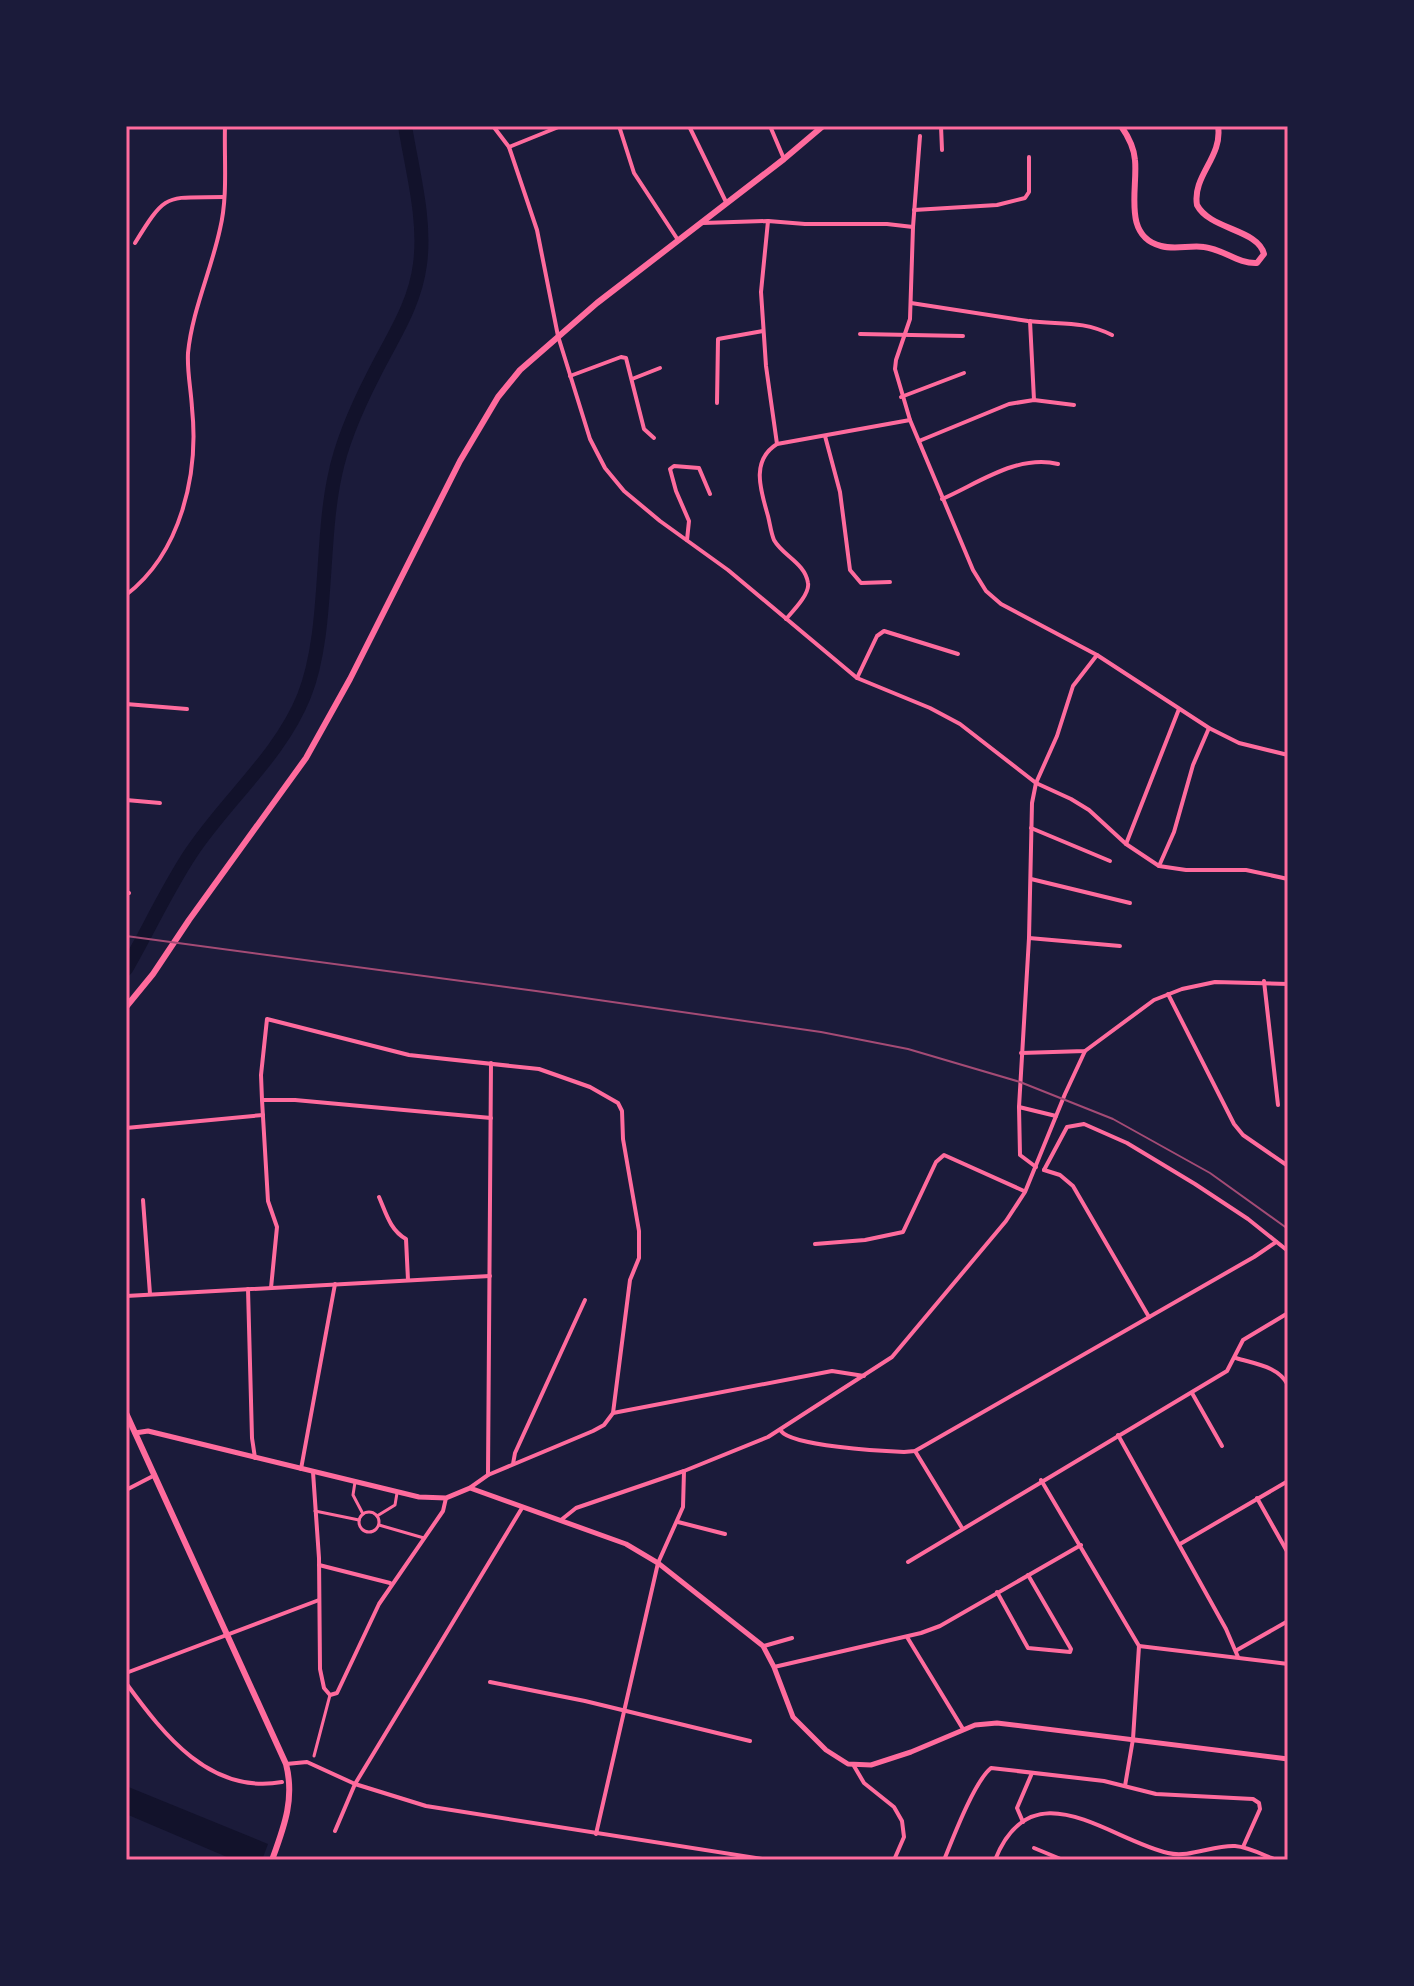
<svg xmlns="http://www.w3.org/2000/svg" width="1414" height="1986" font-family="'Open Sans',sans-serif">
<rect width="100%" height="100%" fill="#1b1b3a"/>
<polygon fill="#12122b" points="126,1786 268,1844 262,1860 234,1860 126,1814"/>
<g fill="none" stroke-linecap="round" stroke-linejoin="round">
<path stroke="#12122b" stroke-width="14" d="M126 969C148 931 167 889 191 853 226 800 280 756 304 696 329 634 320 543 335 475 342 440 357 407 374 374 392 338 415 305 420 264 426 219 412 170 405 126"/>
<g stroke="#ff6b9d" stroke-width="3">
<polyline points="355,1482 353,1495 363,1514"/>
<polyline points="315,1511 359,1520"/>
<circle cx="369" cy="1522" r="10"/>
<polyline points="377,1516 395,1505 397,1493"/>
<polyline points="379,1525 424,1538"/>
<polyline points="314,1756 330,1695"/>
</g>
<g stroke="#ff6b9d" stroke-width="4">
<polyline points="493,126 509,147 537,230 558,336 590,439 605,468 624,491 660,521 728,570 857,678 930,708 960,724 1036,783 1071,799 1089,810 1126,844 1159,866 1186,870 1246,870 1288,879"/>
<polyline points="619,126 634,173 678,240"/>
<polyline points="689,126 726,202"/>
<polyline points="770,126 784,159"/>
<polyline points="941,126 942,150"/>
<polyline points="920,136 913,227 910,319 896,360 895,369 910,420 973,570 986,591 1001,604 1097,655 1209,728 1239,743 1288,755"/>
<polyline points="509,147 561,126"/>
<polyline points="914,210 997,205 1025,198 1029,192 1029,157"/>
<path d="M768 221 761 292 766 366 777 444C750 461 761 491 768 516 770 524 771 533 774 540 783 556 805 563 808 583 810 594 793 611 786 619"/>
<polyline points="703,223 768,221 805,224 887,224 913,227"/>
<path d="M135 243C167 191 165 198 224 197"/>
<path d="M911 303C950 309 989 315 1028 321 1060 325 1082 320 1112 335"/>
<polyline points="1030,321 1034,400"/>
<polyline points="860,334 963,336"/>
<polyline points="570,376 621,357 626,358 644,429 654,438"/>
<polyline points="632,379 660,368"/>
<polyline points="901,397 964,373"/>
<polyline points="717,403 718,339 763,331"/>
<polyline points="825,436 840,492 850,570 861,583 890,582"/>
<polyline points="919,441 1009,404 1034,400 1074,405"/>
<polyline points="777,444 910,420"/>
<path d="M942 499C977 484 1017 454 1058 464"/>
<polyline points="687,540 689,521 676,491 670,469 674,466 699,468 710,494"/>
<path d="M126 595C181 553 199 474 192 408 191 389 187 372 188 353 192 311 211 271 220 229 228 196 224 160 225 126"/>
<polyline points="857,678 877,636 884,631 958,654"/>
<polyline points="126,704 187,709"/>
<polyline points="126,800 160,803"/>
<polyline points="1031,828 1110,861"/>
<polyline points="1126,844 1179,709"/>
<polyline points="1159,866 1174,832 1193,765 1209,728"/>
<polyline points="1031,879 1130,903"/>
<polyline points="126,892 129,893"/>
<polyline points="1029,938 1120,946"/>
<polyline points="1264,981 1278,1105"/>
<polyline points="1168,994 1234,1124 1243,1135 1288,1166"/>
<polyline points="1021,1053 1085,1051 1154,1000 1182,989 1215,982 1288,984"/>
<polyline points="262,1100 295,1100 491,1118"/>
<polyline points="1019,1107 1029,938 1032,803 1036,783 1057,736 1073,686 1097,655"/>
<polyline points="126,1128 263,1115"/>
<polyline points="1036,1167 1020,1155 1019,1107 1056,1116"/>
<polyline points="1044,1170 1067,1127 1084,1124 1127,1143 1195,1184 1248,1219 1288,1251"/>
<polyline points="1044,1170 1060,1175 1073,1186 1149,1317"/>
<path d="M379 1197C386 1213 390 1230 406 1239L408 1280"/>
<polyline points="143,1200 150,1294"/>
<polyline points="815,1244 865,1240 903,1232 936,1162 944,1155 1024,1191"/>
<polyline points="271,1288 277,1227 268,1201 262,1100 261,1075 267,1019 409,1055 539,1069 590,1087 618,1103 622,1111 623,1139 639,1231 639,1258 630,1280 613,1413"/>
<polyline points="248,1289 252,1438 255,1458"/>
<polyline points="126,1296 490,1276"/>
<path d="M1236 1358C1255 1364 1278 1366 1288 1385"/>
<polyline points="1192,1393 1222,1446"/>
<path d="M781 1431C792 1446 881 1451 904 1452L915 1451 1254 1257 1276 1242"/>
<polyline points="1118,1435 1226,1629 1238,1657"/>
<polyline points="915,1451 962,1528"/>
<polyline points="513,1464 515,1453 585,1300"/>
<polyline points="301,1469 335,1284"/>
<polyline points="313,1472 319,1558 320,1669 324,1688 330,1695 337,1693 379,1604 443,1511 446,1498"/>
<polyline points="488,1475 491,1063"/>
<polyline points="1041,1480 1139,1646 1133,1739 1125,1786"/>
<polyline points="471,1487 488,1475 593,1431 604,1425 613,1413 832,1371 864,1376"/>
<polyline points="126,1490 155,1475"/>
<polyline points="1257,1498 1288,1553"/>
<polyline points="561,1520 576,1508 684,1471 768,1437 892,1357 1006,1221 1025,1192 1065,1094 1085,1051"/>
<polyline points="678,1522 725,1534"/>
<polyline points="1180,1544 1288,1481"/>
<polyline points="908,1562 1227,1371 1243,1340 1288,1313"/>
<polyline points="319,1565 390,1583"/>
<polyline points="997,1592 1028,1648 1070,1652 1071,1649 1028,1575"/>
<polyline points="907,1637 963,1729"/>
<polyline points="764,1646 792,1638"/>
<polyline points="1139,1646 1288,1664"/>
<polyline points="1237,1650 1288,1621"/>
<polyline points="774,1667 921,1633 940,1626 1081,1545"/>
<polyline points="126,1673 319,1600"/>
<polyline points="490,1682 585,1701 750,1741"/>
<path d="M126 1683C164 1735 210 1795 282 1782"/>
<polyline points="286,1764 307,1762 355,1784 426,1806 769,1860"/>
<polyline points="854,1766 864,1783 894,1807 902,1821 904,1837 894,1860"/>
<polyline points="1023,1822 1017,1808 1032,1773"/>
<polyline points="335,1831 355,1784 522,1508"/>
<polyline points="596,1834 658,1563 683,1507 684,1471"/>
<polyline points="1034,1848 1063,1860"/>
<path d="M944 1860C953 1838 974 1782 991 1768L1104 1781 1156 1794 1253 1799 1259 1803 1260 1809 1243 1847"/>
<path d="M995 1860C1032 1767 1108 1839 1168 1853 1190 1858 1213 1845 1235 1846 1249 1847 1263 1855 1276 1860"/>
</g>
<polyline stroke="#ff6b9d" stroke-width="5" points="135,1433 148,1431 419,1497 446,1498 470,1488 626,1544 658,1563 763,1646 774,1667 793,1717 826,1750 848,1764 871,1765 911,1752 975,1725 997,1723 1288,1759"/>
<g stroke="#ff6b9d" stroke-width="6">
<path d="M1121 126C1128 136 1134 147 1135 160 1138 189 1122 236 1161 246 1175 250 1190 245 1204 247 1223 249 1238 264 1257 263L1264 254C1258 229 1210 230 1197 205 1192 176 1223 157 1218 126"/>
<polyline points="126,1007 153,974 189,920 306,758 350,679 460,461 498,397 520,370 597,303 784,159 823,126"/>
<path d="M126 1413 286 1764C295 1799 284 1827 272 1860"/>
</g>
<polyline stroke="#a44b75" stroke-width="2" points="126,936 536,991 821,1032 908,1049 1020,1082 1113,1119 1210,1173 1288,1229"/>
</g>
<rect width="1414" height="1986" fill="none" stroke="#1b1b3a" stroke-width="256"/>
<rect x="128" y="128" width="1158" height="1730" fill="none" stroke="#ff6b9d" stroke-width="3"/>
</svg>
